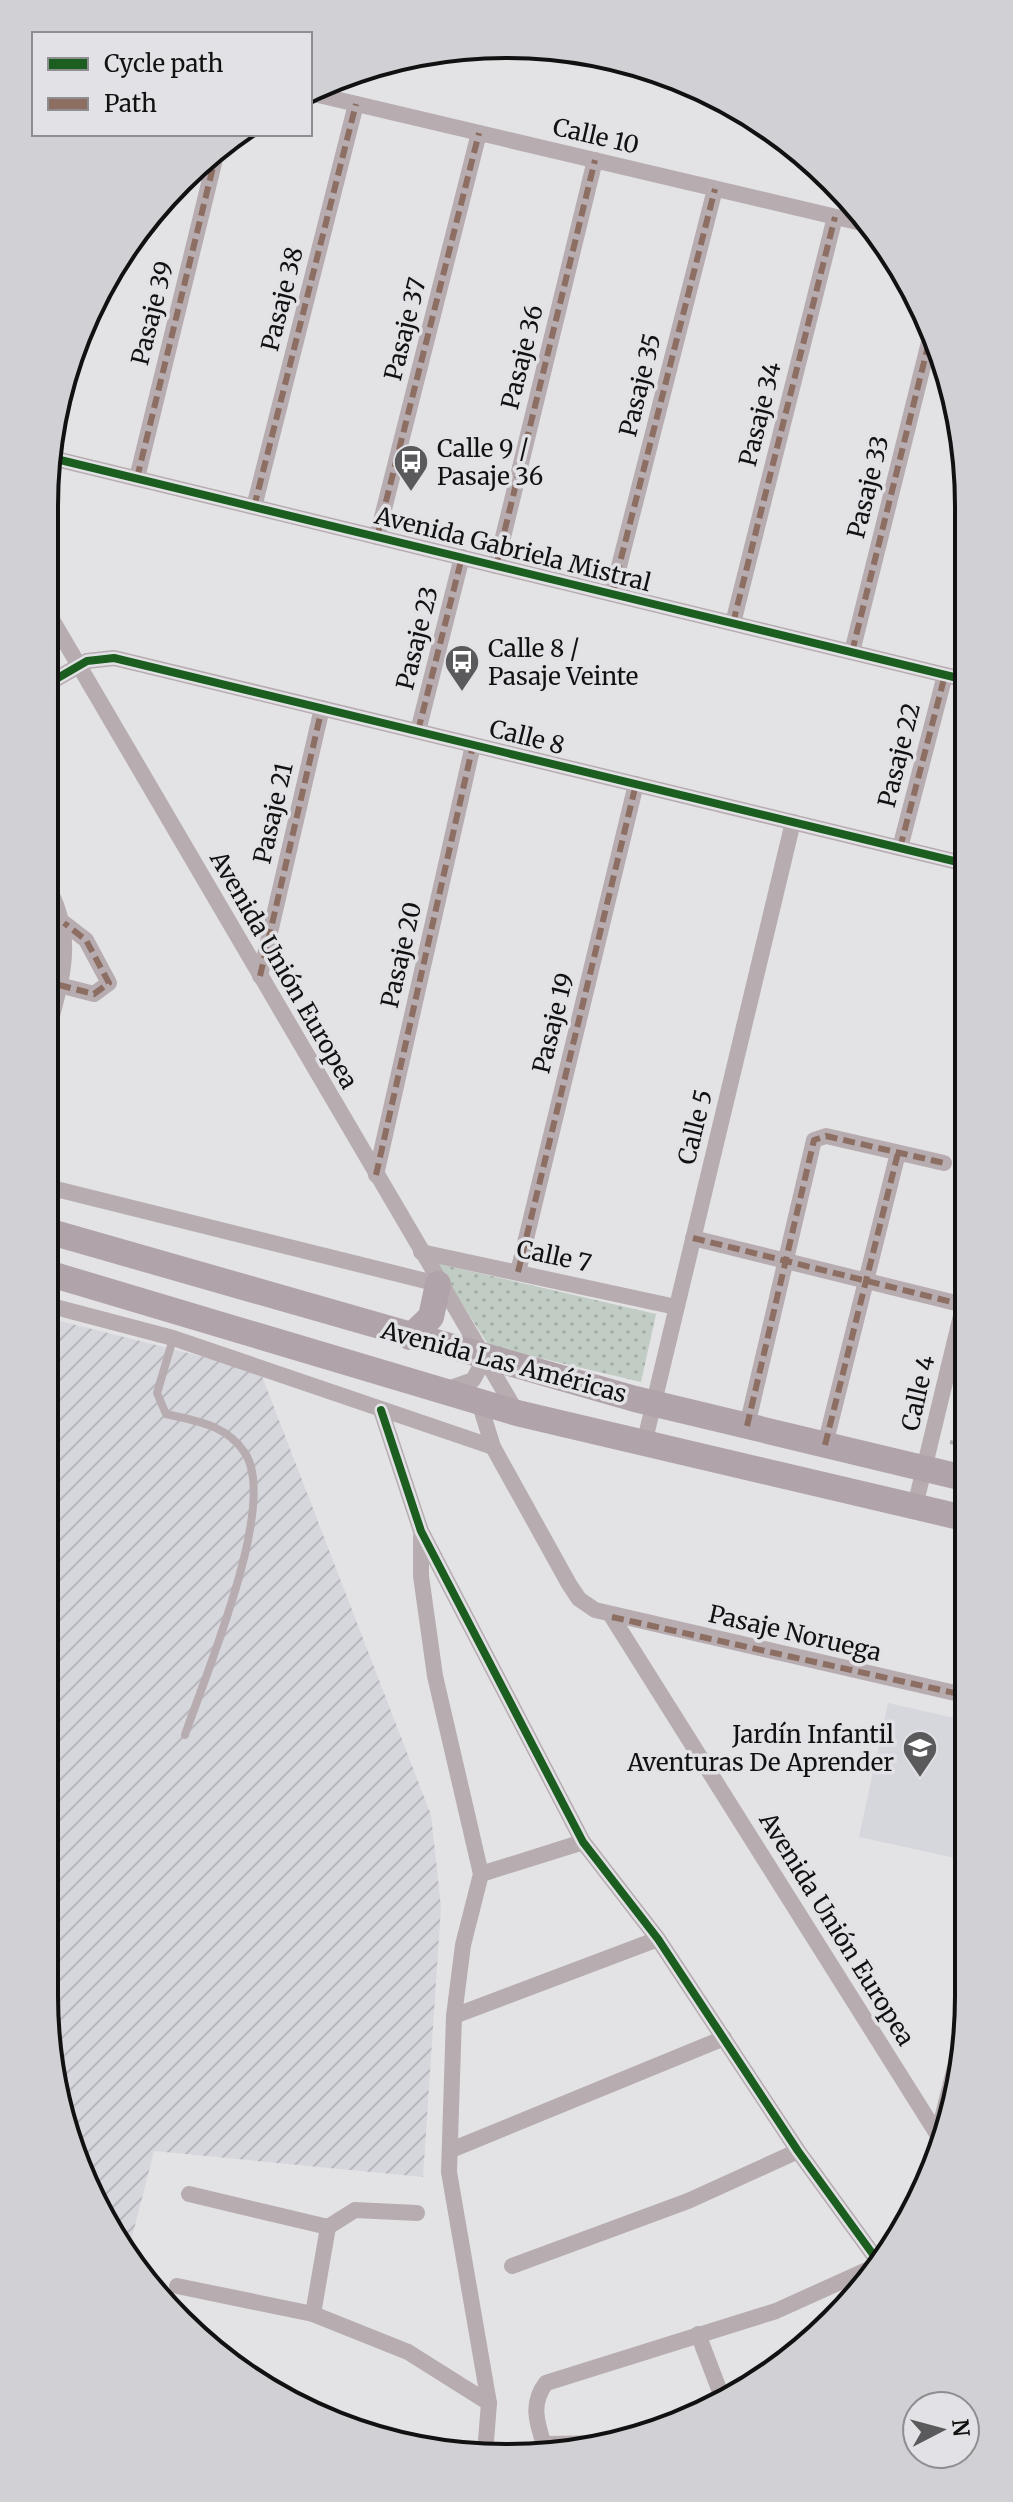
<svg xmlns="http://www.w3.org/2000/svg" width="1013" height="2502" font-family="Merriweather,serif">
<defs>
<pattern id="industrial-furrows" width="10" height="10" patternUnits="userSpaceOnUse" patternTransform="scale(2)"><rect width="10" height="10" fill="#d6d6dd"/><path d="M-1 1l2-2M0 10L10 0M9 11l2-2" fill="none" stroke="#b7b7bd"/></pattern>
<pattern id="grass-dots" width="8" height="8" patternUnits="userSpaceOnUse" patternTransform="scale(2)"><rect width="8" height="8" fill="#c1ccc4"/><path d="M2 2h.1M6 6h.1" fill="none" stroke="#a5aea7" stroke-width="1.8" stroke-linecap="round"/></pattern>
</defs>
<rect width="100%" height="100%" fill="#e3e3e5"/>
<polygon fill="#d6d6dd" points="888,1703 968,1721 969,1861 859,1837"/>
<polygon fill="url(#industrial-furrows)" points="44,1317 260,1371 431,1815 441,1907 423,2177 154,2151 129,2249 69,2145 44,1995"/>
<polygon fill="url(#grass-dots)" points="436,1263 656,1314 641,1382 489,1346"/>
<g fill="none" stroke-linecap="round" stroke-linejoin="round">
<polyline stroke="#afa9ad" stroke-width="4" stroke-dasharray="4 4" stroke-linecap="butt" points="950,1442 968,1446"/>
<path stroke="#b7acb0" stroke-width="8" d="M173 1339 157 1393 166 1414C196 1421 226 1424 245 1453 279 1504 204 1678 185 1735"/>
<g stroke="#b7acb0" stroke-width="16">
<polyline points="310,93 870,225"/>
<polyline points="52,458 966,680"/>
<polyline points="137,478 215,159"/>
<polyline points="254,507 356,104"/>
<polyline points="377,537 479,133"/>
<polyline points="496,566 595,160"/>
<polyline points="612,594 715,189"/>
<polyline points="44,606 517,1413"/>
<polyline points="733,623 835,217"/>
<polyline points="852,652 931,334"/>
<polyline points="44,686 87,661 114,658 966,864"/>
<polyline points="418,731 462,557"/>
<polyline points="900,848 945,675"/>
<path d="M44 880C80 941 60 981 44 1046"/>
<polyline points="260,976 322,708"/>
<polyline points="59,985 94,994 109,983 86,940 64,923"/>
<polyline points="376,1175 473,745"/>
<polyline points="44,1186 438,1284"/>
<polyline points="693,1238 964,1305"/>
<polyline points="421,1252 676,1307"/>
<polyline points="518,1272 636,784"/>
<polyline points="44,1304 173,1338 493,1447"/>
<polyline points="948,1372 967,1376"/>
<polyline points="445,1390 473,1380 485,1358"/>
<polyline points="479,1402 493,1447 569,1584 579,1599 595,1610 968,1696"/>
<polyline points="381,1410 421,1531 583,1842 658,1939 798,2151 880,2264"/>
<polyline points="747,1426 814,1140 826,1136 944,1163"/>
<polyline points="644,1444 793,822"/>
<polyline points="825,1445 898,1153"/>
<polyline points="915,1506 967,1291"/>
<polyline points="421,1537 421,1576 435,1676 481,1874 463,1945 454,2016 449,2172 489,2403 485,2453"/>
<polyline points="612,1617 944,2145"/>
<polyline points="481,1874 583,1842"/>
<polyline points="454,2016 658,1939"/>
<polyline points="938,2135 960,2047"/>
<polyline points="451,2150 724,2038"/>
<polyline points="189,2194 328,2227"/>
<polyline points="512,2266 688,2201 798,2151"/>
<polyline points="177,2286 313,2314 408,2352 489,2403"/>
<polyline points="313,2314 328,2227 355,2210 417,2213"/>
<polyline points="698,2334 722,2397"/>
<polyline points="544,2444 612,2443"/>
<path d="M546 2451C538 2426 529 2405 546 2383L776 2311 880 2264"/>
</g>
<g stroke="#b1a3aa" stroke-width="26">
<polyline points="44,1230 635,1399 968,1479"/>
<polyline points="44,1272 517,1413 968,1519"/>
<polyline points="410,1337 431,1317 438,1284"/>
</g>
<g stroke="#8d6e63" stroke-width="6" stroke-dasharray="12 6" stroke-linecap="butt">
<polyline points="137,478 215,159"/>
<polyline points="254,507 356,104"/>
<polyline points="377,537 479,133"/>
<polyline points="496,566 595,160"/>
<polyline points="612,594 715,189"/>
<polyline points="733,623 835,217"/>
<polyline points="852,652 931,334"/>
<polyline points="418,731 462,557"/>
<polyline points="900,848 945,675"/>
<polyline points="260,976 322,708"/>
<polyline points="59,985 94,994 109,983 86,940 64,923"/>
<polyline points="376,1175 473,745"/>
<polyline points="693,1238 964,1305"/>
<polyline points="518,1272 636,784"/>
<polyline points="747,1426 814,1140 826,1136 944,1163"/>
<polyline points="825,1445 898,1153"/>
<polyline points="612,1617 968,1696"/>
<polyline points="938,2135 960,2047"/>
</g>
<defs>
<g id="cycleway">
<polyline points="52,458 966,680"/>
<polyline points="44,686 87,661 114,658 966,864"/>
<polyline points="381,1410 421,1531 583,1842 658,1939 798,2151 880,2264"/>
</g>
</defs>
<use href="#cycleway" stroke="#e2e2e6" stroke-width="13"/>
<use href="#cycleway" stroke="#1b5e20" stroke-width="8"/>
</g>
<defs>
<symbol id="bus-pin" viewBox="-11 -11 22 30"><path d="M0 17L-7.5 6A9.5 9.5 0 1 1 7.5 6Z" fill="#5a5a5c" stroke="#e2e2e6"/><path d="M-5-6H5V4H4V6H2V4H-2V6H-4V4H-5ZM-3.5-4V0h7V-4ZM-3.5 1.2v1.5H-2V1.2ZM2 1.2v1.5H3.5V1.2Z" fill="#fff"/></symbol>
<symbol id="school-pin" viewBox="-11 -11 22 30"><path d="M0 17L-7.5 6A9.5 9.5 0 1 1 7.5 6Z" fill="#5a5a5c" stroke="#e2e2e6"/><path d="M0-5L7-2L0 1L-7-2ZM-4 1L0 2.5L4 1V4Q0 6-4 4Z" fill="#fff"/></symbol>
</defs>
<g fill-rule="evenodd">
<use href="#bus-pin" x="391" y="442" width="40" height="54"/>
<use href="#bus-pin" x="442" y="642" width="40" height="54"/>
<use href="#school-pin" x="900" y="1728" width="40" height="54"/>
</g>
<g text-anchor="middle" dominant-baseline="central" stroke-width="7" stroke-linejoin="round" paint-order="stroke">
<g font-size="24" fill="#111112" stroke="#e2e2e6">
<text transform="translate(596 136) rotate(13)">Calle 10</text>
<text transform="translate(282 299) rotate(-76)">Pasaje 38</text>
<text transform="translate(152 313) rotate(-76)">Pasaje 39</text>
<text transform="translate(405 329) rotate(-76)">Pasaje 37</text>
<text transform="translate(522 357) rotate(-76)">Pasaje 36</text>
<text transform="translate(640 385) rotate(-76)">Pasaje 35</text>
<text transform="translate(760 414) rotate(-76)">Pasaje 34</text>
<text transform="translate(868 487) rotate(-76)">Pasaje 33</text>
<text transform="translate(513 549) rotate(14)">Avenida Gabriela Mistral</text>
<text transform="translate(417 638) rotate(-76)">Pasaje 23</text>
<text transform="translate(527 737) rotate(14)">Calle 8</text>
<text transform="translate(899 755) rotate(-76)">Pasaje 22</text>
<text transform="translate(273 813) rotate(-77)">Pasaje 21</text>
<text transform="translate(401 955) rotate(-77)">Pasaje 20</text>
<text transform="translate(284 970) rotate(60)">Avenida Unión Europea</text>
<text transform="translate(553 1023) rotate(-76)">Pasaje 19</text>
<text transform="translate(695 1127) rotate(-76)">Calle 5</text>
<text transform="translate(554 1256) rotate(12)">Calle 7</text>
<text transform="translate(504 1362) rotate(15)">Avenida Las Américas</text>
<text transform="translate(918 1393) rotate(-77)">Calle 4</text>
<text transform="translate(795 1633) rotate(13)">Pasaje Noruega</text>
<text transform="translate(837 1929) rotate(58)">Avenida Unión Europea</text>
</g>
<g font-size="24" fill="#111112" stroke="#e2e2e6" text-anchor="start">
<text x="437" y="448">Calle 9 /<tspan x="437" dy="28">Pasaje 36</tspan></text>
<text x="488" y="648">Calle 8 /<tspan x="488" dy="28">Pasaje Veinte</tspan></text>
<text x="894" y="1734" text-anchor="end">Jardín Infantil<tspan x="894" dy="28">Aventuras De Aprender</tspan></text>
</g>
</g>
<path d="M0 0H1013V2502H0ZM506 58H507A448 448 0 0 1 955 506V1996A448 448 0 0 1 507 2444H506A448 448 0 0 1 58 1996V506A448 448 0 0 1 506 58Z" fill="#d1d1d5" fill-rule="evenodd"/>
<path fill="none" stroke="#111112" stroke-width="4" d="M506 58H507A448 448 0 0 1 955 506V1996A448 448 0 0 1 507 2444H506A448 448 0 0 1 58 1996V506A448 448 0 0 1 506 58Z"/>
<rect x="32" y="32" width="280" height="104" fill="#e2e2e6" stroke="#8e8e91" stroke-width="2"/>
<rect x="48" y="58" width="40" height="12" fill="#1b5e20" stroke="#8e8e91" stroke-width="2"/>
<text x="104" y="72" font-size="24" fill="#111112">Cycle path</text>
<rect x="48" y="98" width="40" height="12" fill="#8d6e63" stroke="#8e8e91" stroke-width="2"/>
<text x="104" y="112" font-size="24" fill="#111112">Path</text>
<g transform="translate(941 2430) rotate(84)"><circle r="38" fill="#e2e2e6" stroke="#8e8e91" stroke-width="2"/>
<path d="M0-6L14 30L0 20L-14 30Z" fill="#5a5a5c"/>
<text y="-12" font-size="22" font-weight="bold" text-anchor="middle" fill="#111112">N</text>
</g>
</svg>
